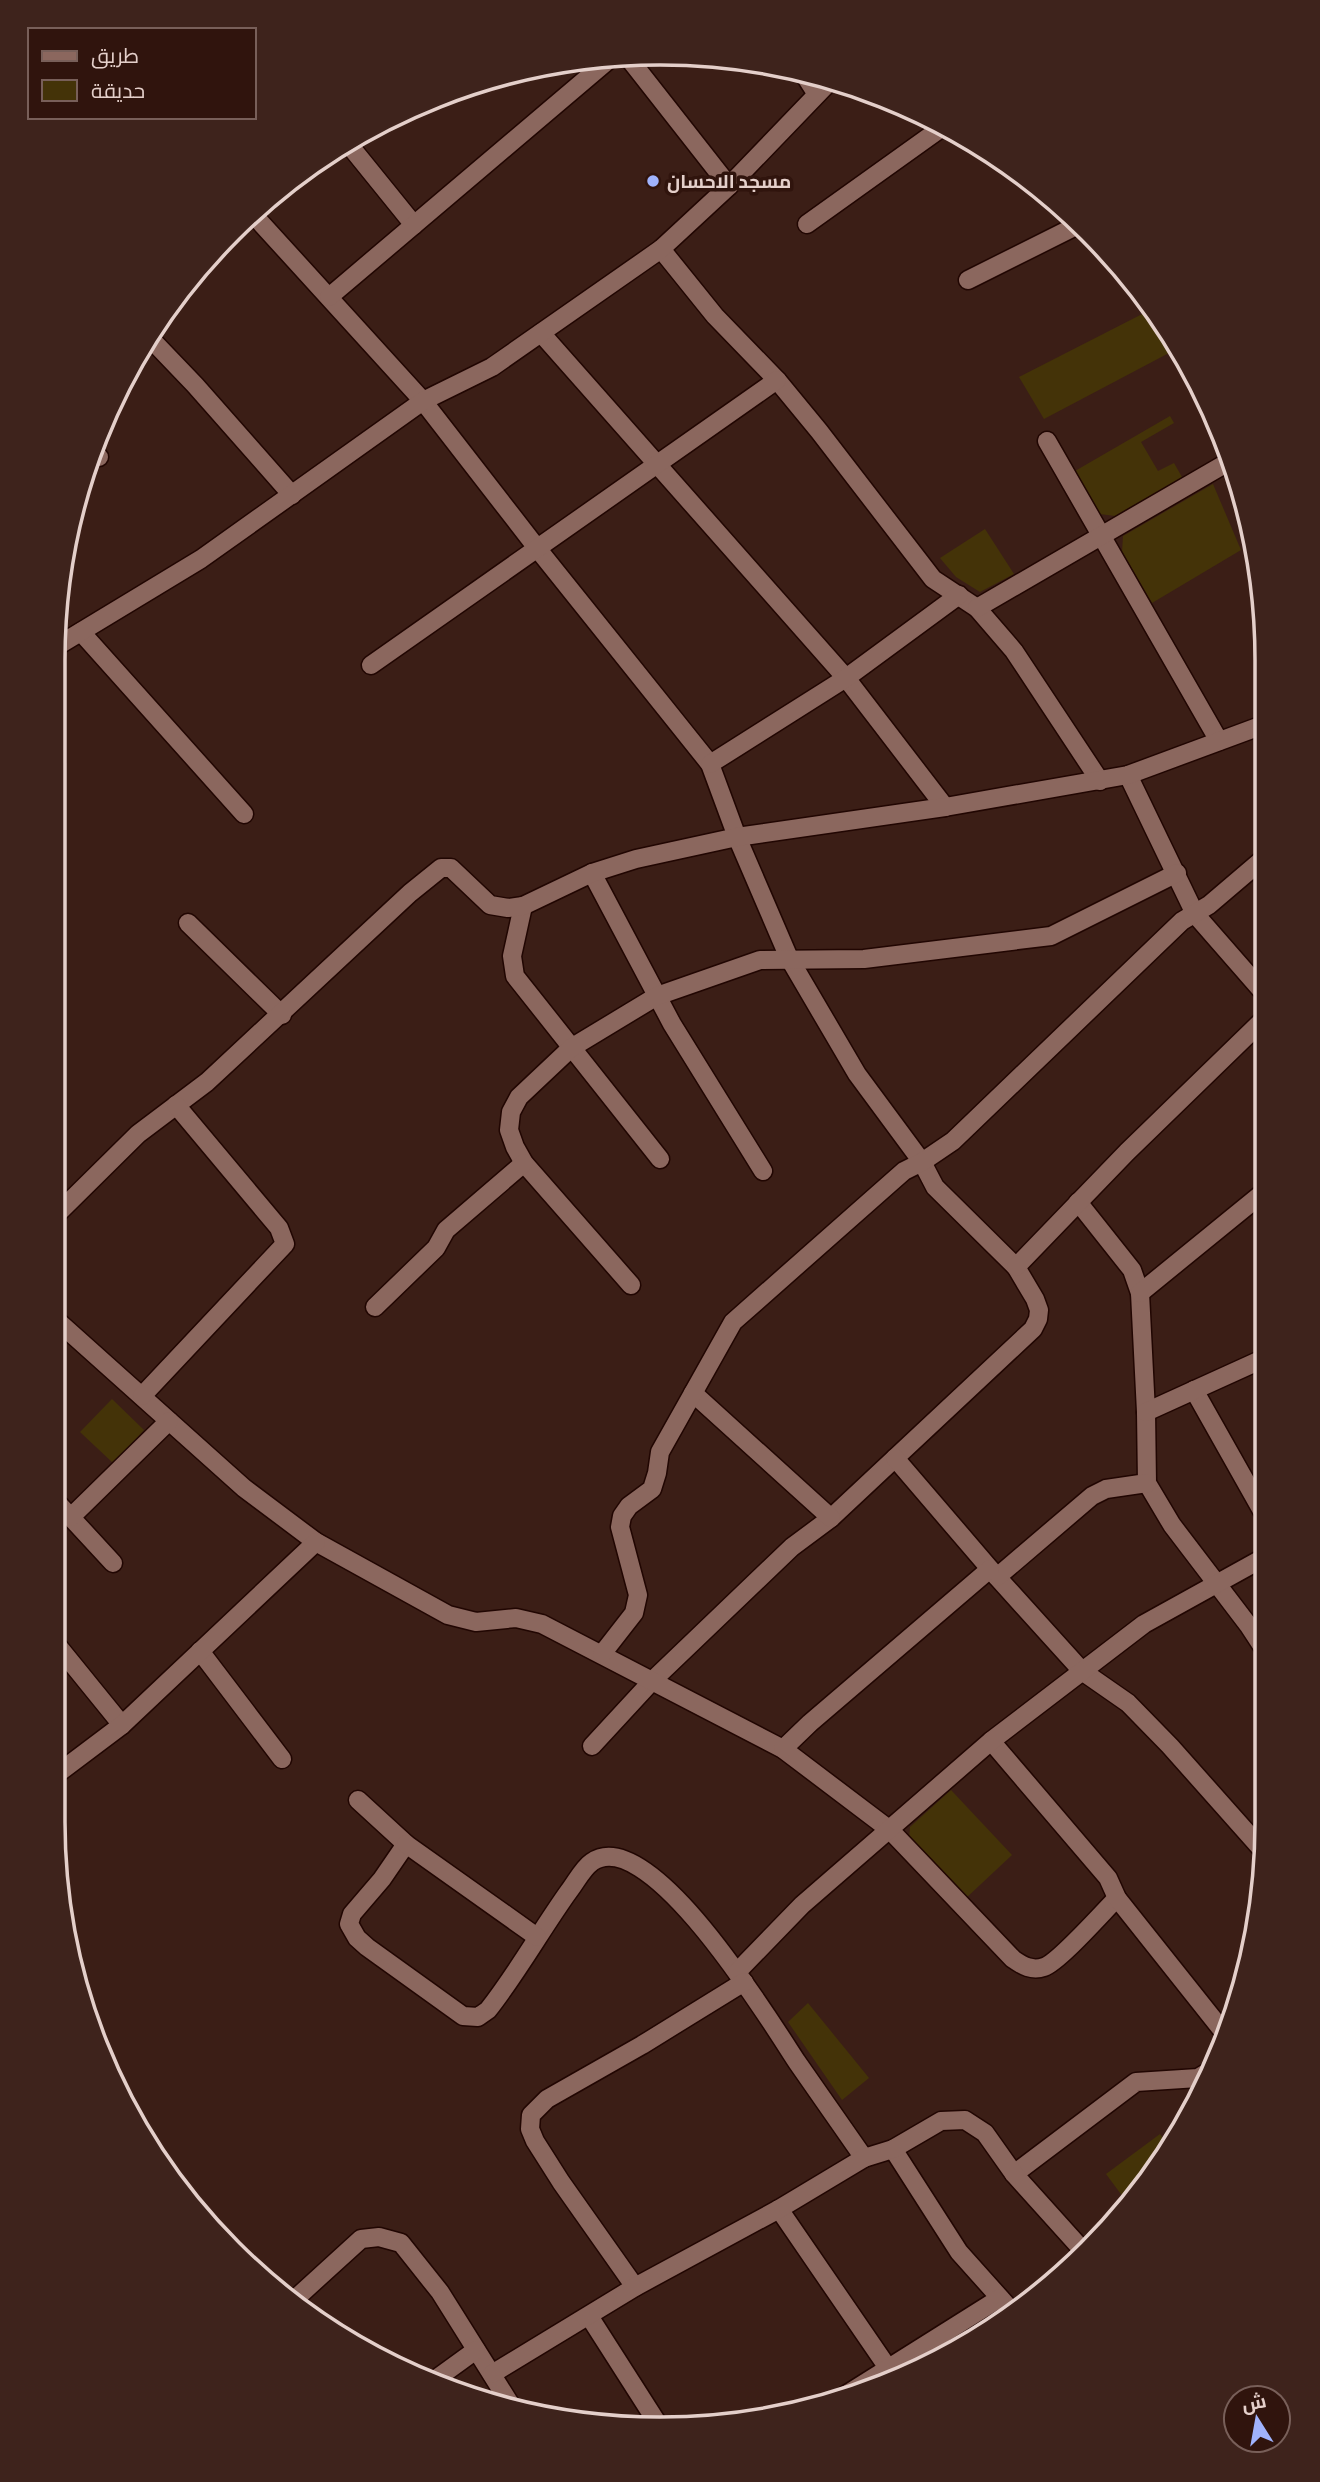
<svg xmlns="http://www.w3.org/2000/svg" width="1320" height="2482" font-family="Manrope,Cairo,sans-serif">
<rect width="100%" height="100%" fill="#3b1e16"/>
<g fill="#443308">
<polygon points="1152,309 1169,353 1044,419 1019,377"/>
<polygon points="1170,416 1174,423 1141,442 1158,471 1174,463 1182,477 1115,516 1100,514 1075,471"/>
<polygon points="1213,484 1241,550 1152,603 1122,552 1123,536"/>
<polygon points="985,529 1014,574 980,592 956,577 940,558"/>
<polygon points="112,1399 144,1430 113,1463 80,1432"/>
<polygon points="951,1790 1012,1855 965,1899 909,1839 910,1827"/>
<polygon points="808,2003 869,2078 842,2100 788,2022"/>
<polygon points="1160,2134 1167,2144 1126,2201 1106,2174"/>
</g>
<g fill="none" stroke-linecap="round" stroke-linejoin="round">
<defs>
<g id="minor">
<polyline points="627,56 729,186"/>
<polyline points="802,71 816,93"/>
<polyline points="346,141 414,225"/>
<polyline points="251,212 423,401 537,548 710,764 737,837 789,958 857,1074 922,1162 935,1187 1016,1267 1035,1299 1039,1310 1038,1319 1033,1329 831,1518 792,1547 652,1681 592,1746"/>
<polyline points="807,224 944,126"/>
<polyline points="661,249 715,316 777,380 819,431 933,579 977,608 1014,651 1100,781"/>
<polyline points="968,280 1080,224"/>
<polyline points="329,297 612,57"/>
<polyline points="541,333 846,678 945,807"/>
<polyline points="149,337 195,385 292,495"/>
<polyline points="1047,441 1219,741"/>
<polyline points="93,451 99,457"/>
<polyline points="977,608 1230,461"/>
<polyline points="81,632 244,814"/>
<polyline points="54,648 201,559 423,401 492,367 661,249 729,186 832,79"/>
<polyline points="371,665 777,380"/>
<polyline points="710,764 846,678 959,595"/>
<polyline points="1128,775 1195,914 1264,993"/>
<polyline points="592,873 672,1024 763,1171"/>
<polyline points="523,906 512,956 515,976 660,1159"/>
<polyline points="188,923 282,1015"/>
<polyline points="1078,1202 1132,1270 1140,1293 1146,1412 1147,1483 1172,1525 1249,1626 1266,1652"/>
<polyline points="53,1218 138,1134 207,1082 410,893 441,868 451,868 490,905 508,908 523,906 592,873 636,859 737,837 945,807 1128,775 1263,725"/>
<polyline points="1016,1267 1127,1152 1264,1019"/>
<polyline points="631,1285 524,1163 515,1147 509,1130 511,1112 519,1097 571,1048 657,996 760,960 864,959 1051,936 1177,873"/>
<polyline points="1140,1293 1264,1192"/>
<polyline points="375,1307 436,1248 446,1230 524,1163"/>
<path d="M53 1317 244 1488 316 1542 448 1615 476 1622 516 1618 542 1624 783 1749 890 1830 1013 1959C1023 1966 1032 1971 1044 1967 1059 1962 1103 1912 1117 1898"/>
<polyline points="1194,1390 1265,1516"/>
<polyline points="693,1393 831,1518"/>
<polyline points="142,1396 285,1244 279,1228 176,1105"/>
<polyline points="1146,1412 1265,1358"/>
<polyline points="895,1458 997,1577 1082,1671 1128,1703 1170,1746 1266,1854"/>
<polyline points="53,1498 113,1563"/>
<polyline points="71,1517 169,1421"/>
<polyline points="997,1577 1092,1496 1106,1489 1147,1483"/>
<polyline points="53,1640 122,1725"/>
<polyline points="200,1651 282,1759"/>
<polyline points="602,1654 634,1613 638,1595 620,1527 622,1516 629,1506 652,1489 657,1473 660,1452 733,1322 904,1171 922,1162 953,1141 1182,921 1209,905 1263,859"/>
<polyline points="991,1741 1108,1878 1117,1898 1226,2035"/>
<polyline points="783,1749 810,1723 990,1569"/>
<polyline points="53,1777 122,1725 316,1542"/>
<path d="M358 1800 406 1844 382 1879 352 1914 349 1924 357 1938 367 1947 463 2016 478 2017 488 2010C518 1972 541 1930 569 1891 576 1882 583 1868 592 1862 649 1822 770 2021 797 2062 819 2094 842 2126 864 2158"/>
<polyline points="406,1844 537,1937"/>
<polyline points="737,1972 802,1905 991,1741 1144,1624 1265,1557"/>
<polyline points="893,2149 959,2252 1010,2309"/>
<polyline points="1014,2174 1136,2082 1198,2078 1213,2069"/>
<polyline points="779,2209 888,2368"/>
<polyline points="635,2287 561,2182 535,2141 530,2129 531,2115 547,2099 642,2045 744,1982"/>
<polyline points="294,2300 361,2239 379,2237 401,2243 440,2292 514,2410"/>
<polyline points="589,2316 658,2424"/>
<polyline points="492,2374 635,2287 779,2209 864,2158 893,2149 941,2121 965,2120 985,2133 1014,2174 1086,2254"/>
<polyline points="436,2379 476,2350"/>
<polyline points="833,2403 1000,2298"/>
</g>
</defs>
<use href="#minor" stroke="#210602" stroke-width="21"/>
<use href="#minor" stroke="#8b675e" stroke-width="18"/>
</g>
<circle fill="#a0b3fd" stroke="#30140d" stroke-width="2.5" cx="653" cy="181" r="7"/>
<g text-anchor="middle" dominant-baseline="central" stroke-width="7" stroke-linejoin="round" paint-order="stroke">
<g font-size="19" font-weight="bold" fill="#e4cfca" stroke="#30140d" text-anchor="start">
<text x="667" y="181">مسجد الاحسان</text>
</g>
</g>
<path d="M0 0H1320V2482H0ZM660 65H660A595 595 0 0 1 1255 660V1822A595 595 0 0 1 660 2417H660A595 595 0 0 1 65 1822V660A595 595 0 0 1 660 65Z" fill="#3e231c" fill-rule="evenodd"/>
<path fill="none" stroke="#e4cfca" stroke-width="3.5" d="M660 65H660A595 595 0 0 1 1255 660V1822A595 595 0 0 1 660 2417H660A595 595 0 0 1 65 1822V660A595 595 0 0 1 660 65Z"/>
<rect x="28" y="28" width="228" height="91" fill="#30140d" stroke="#785f59" stroke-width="2"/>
<rect x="42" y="51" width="35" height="10" fill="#8b675e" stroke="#785f59" stroke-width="2"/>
<text x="91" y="63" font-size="21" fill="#e4cfca">طريق</text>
<rect x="42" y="80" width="35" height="21" fill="#443308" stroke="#785f59" stroke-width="2"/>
<text x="91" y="98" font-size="21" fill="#e4cfca">حديقة</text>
<g transform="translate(1257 2419) rotate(349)"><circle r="33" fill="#30140d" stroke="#785f59" stroke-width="2"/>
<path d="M0-5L12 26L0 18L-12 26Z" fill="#a0b3fd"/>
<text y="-10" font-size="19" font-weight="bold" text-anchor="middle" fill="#e4cfca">ش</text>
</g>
</svg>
